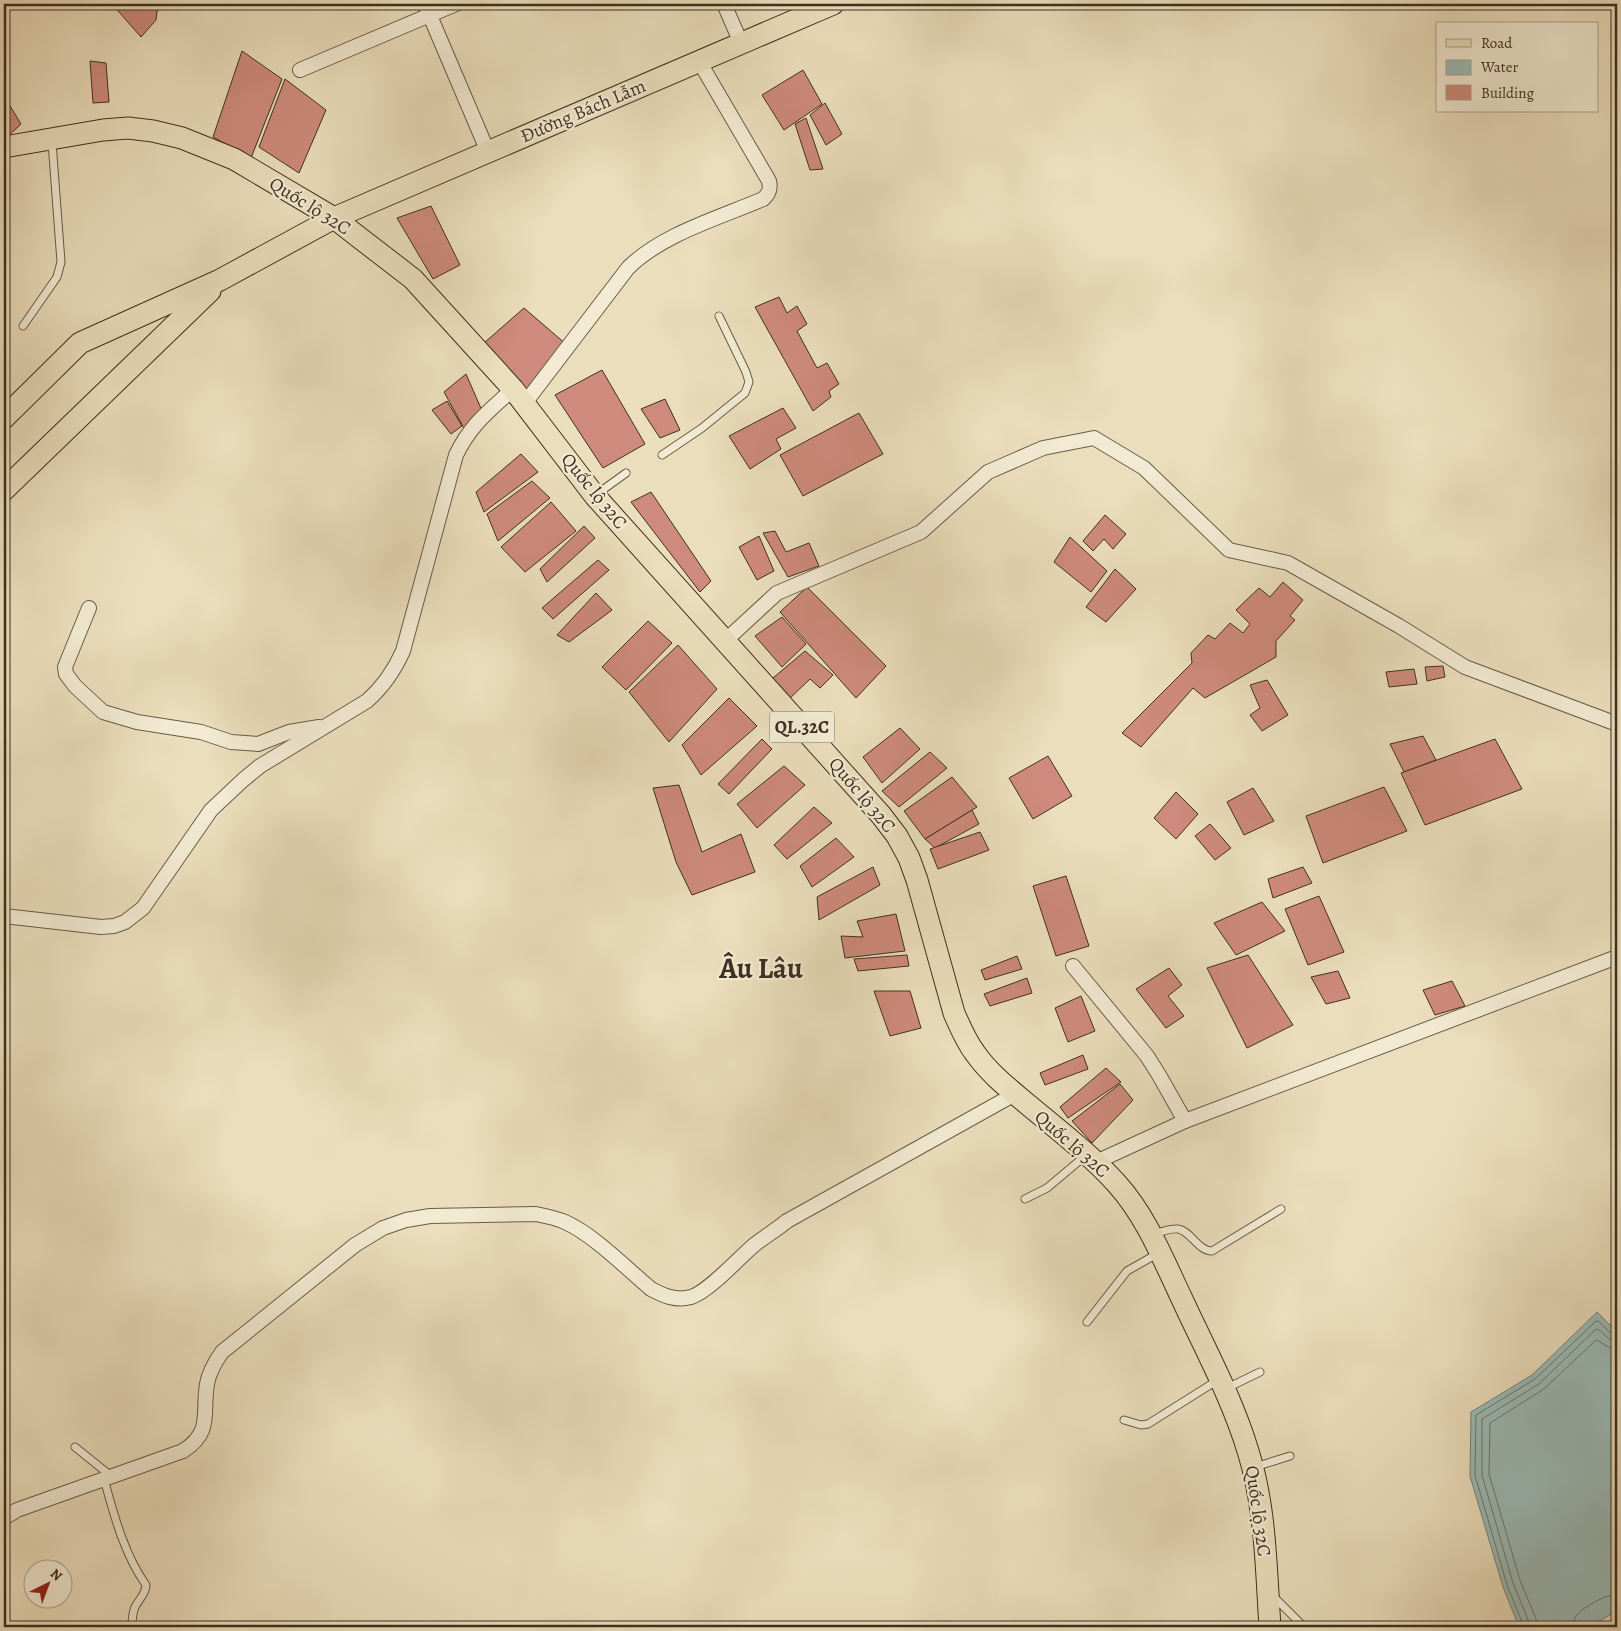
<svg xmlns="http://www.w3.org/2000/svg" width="1621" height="1631" font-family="Alegreya,serif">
<rect width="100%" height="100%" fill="#ebdebc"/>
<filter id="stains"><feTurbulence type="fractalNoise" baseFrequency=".004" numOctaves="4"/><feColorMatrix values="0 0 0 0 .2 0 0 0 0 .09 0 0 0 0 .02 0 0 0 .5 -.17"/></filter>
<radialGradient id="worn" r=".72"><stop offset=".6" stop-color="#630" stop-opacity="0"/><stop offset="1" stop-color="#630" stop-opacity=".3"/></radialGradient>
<polygon fill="#9bbbb8" stroke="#75837b" points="1597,1312 1617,1332 1617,1611 1589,1627 1519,1627 1503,1587 1470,1476 1471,1412 1532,1375"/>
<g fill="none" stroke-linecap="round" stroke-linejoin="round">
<g stroke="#6c766c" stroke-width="1">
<polyline points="1524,1627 1507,1585 1475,1475 1476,1415 1535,1379 1596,1321 1598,1321 1612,1334 1617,1336"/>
<path d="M1530 1627 1529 1622 1513 1583 1482 1475V1419L1539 1384 1596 1329C1604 1331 1607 1341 1617 1342"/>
<path d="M1537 1627 1536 1619 1520 1580 1489 1474 1490 1423 1544 1389 1596 1340C1603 1342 1607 1349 1617 1349"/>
<path d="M1574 1627C1574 1623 1574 1619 1577 1615 1583 1607 1607 1594 1617 1594"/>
</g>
</g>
<g fill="#ce8a7c" stroke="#3d3020">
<polygon points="112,4 158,4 156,20 141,37"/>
<polygon points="242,51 282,79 251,158 213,137"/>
<polygon points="90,61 106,63 109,102 93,103"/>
<polygon points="803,70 822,104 784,130 762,95"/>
<polygon points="285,79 326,110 299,173 259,147"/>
<polygon points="4,96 21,124 5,139 4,137"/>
<polygon points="825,103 842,134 826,145 810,115"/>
<polygon points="806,118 823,169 810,170 795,124"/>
<polygon points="431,206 460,265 433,279 397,218"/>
<polygon points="779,297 787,313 797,306 807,324 797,331 817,368 827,363 839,384 829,391 831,397 813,411 755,307"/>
<polygon points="524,308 567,345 527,392 484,343"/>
<polygon points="602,370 645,444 603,468 555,395"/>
<polygon points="466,374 483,413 465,430 444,392"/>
<polygon points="665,399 680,430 660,438 641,409"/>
<polygon points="447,401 462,426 451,434 432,410"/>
<polygon points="783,408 796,428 776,439 781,449 750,469 729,436"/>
<polygon points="859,413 883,454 803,496 780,455"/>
<polygon points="521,454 538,472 484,512 476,492"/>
<polygon points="532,481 550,498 498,541 487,514"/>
<polygon points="651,492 711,581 700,592 631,502"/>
<polygon points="551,502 576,531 525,572 501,547"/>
<polygon points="1105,515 1126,534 1113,549 1104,539 1093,551 1083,541"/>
<polygon points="584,526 595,538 547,582 540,569"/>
<polygon points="775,531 786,552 809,543 819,566 788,577 763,533"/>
<polygon points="759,536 774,571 757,580 739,547"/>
<polygon points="1070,537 1107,571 1091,592 1054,562"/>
<polygon points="598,560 609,570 553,619 542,608"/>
<polygon points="1115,569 1136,589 1106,622 1086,607"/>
<polygon points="1283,582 1303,600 1290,616 1295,620 1276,641 1276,657 1205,698 1193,688 1141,747 1122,733 1192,663 1191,653 1208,635 1215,639 1230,623 1243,633 1250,624 1236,610 1259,588 1270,597"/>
<polygon points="807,587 886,666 856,698 780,612"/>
<polygon points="596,593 612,610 569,642 557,635"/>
<polygon points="782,617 806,644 782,667 755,636"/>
<polygon points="648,621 672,643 626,690 602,667"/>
<polygon points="678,645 717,689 669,742 629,692"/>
<polygon points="805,651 833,675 820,688 810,679 785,703 767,683"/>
<polygon points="1443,666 1445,677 1427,681 1425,667"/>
<polygon points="1414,669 1417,684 1389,687 1386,672"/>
<polygon points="1267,680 1288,715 1262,731 1250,715 1260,708 1250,685"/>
<polygon points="729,698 757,726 701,775 682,745"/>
<polygon points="900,728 920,749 882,783 863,757"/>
<polygon points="1423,736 1436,760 1404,772 1390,744"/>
<polygon points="762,739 772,749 729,794 718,784"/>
<polygon points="1495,739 1522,789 1425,825 1401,773"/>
<polygon points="930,752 947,768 899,807 882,791"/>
<polygon points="1048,756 1072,796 1033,819 1009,778"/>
<polygon points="784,766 805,785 757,828 737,804"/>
<polygon points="952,777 977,807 925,839 904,811"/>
<polygon points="679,785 702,852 741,834 755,872 692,895 676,862 653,788"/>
<polygon points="1384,787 1407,831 1323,863 1306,816"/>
<polygon points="1253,788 1274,821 1244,835 1227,802"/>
<polygon points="1176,792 1198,814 1176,839 1154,818"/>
<polygon points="814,807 832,823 787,859 774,845"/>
<polygon points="972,810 979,824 935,848 925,839"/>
<polygon points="1210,824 1231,848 1215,860 1195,836"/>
<polygon points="980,832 989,850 938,869 930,849"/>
<polygon points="836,838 854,857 812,887 800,866"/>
<polygon points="873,867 880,885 819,920 817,897"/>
<polygon points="1303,867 1312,883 1273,898 1268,879"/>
<polygon points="1066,876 1089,946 1056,956 1033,886"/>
<polygon points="1319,896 1344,952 1308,965 1285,909"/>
<polygon points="1262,902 1285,931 1236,955 1214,923"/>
<polygon points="896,914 905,951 845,958 841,936 863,937 857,921"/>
<polygon points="907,955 909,966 858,971 854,959"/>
<polygon points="1248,955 1293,1025 1247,1048 1207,968"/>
<polygon points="1017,956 1022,969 985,980 981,970"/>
<polygon points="1169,968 1182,985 1168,996 1184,1016 1166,1028 1136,989"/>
<polygon points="1338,971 1350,998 1326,1004 1311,977"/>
<polygon points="1027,978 1032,993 990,1006 984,994"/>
<polygon points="1452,981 1465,1006 1435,1015 1423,990"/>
<polygon points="874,991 910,991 921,1028 890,1036"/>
<polygon points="1081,996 1095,1031 1068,1042 1055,1008"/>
<polygon points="1083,1055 1088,1069 1045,1085 1040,1073"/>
<polygon points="1106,1068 1121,1082 1068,1118 1060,1107"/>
<polygon points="1120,1084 1133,1100 1092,1143 1072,1121"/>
</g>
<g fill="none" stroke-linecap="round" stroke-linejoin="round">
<defs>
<g id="service">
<polyline points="23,326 57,277 61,262 52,142"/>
<polyline points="662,455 702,428 745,393 749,382 746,372 719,316"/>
<polyline points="597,494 626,473"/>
<polyline points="1025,1199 1047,1188 1085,1156"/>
<path d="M1153 1234C1161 1232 1170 1228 1178 1229 1191 1231 1198 1251 1212 1251L1281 1209"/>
<polyline points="1087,1322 1127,1271 1157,1254"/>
<polyline points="1227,1388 1260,1372"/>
<polyline points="1124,1420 1141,1425 1148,1424 1218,1380"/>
<polyline points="75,1447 111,1476"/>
<polyline points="1255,1467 1290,1456"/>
<path d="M104 1479C114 1515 124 1554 146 1585 146 1594 139 1599 135 1607 132 1614 132 1620 132 1627"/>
<polyline points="1273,1596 1304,1627"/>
<polyline points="186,1627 187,1627"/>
</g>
<g id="minor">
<polyline points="425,4 488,152"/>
<polyline points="724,4 741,43"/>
<polyline points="300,70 456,4"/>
<path d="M525 403 628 268C662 234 719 218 763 199 769 194 771 189 769 181L699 61"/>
<polyline points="89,608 65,667 66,674 75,686 103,712 137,722 201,732 231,742 258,744 289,732 319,727"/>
<polyline points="725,641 777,593 921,532 988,472 1043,448 1094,438 1144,468 1229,550 1288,563 1399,626 1465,667 1617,724"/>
<path d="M4 916 101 927 114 926 125 922 143 908 211 810 243 780 260 766 367 701C383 687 394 671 403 651L456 455C471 424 489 411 513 389"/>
<polyline points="1073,966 1147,1056 1159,1075 1185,1121"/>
<polyline points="1096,1162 1185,1121 1617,957"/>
<path d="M4 1518 17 1510 183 1451C213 1432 202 1413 207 1384 209 1372 215 1362 222 1352L355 1245 383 1228 406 1220 430 1216 536 1214C546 1216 556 1218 565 1222 594 1235 626 1268 651 1289 664 1296 676 1301 691 1297 708 1292 738 1259 753 1246 764 1237 776 1230 787 1221L1015 1094"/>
</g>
<g id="primary">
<path d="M4 147 103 130 128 128 153 131 182 138 234 159 334 218 413 279 513 389 595 496 881 815 897 836 909 858 917 880 954 1013C960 1027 966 1041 975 1053 989 1073 1008 1088 1026 1103 1057 1129 1090 1154 1117 1184 1146 1216 1163 1259 1182 1299 1205 1349 1232 1398 1248 1451 1266 1508 1266 1569 1270 1627"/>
<polyline points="4,418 80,343 220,280 334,218 833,4"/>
<polyline points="4,490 210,291"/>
</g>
</defs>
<use href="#service" stroke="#685c47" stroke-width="9"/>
<use href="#minor" stroke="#685c47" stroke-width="16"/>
<use href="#primary" stroke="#3d3020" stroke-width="23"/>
<use href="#service" stroke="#f2ead3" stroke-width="7"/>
<use href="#minor" stroke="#f2ead3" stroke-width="14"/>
<use href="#primary" stroke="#ebdebc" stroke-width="21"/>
</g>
<g text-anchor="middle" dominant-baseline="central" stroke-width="4.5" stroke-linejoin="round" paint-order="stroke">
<rect fill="#f2ead3" stroke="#736856" stroke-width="1" x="769.5" y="711.5" width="65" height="31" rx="4"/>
<g font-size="18" font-weight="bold" fill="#3d3020">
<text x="802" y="727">QL.32C</text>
</g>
<g font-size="19" fill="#3d3020" stroke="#f2ead3">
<text transform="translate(583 111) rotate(-23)">Đường Bách Lẫm</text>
<text transform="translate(310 206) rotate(32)">Quốc lộ 32C</text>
<text transform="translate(594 491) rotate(51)">Quốc lộ 32C</text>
<text transform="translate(862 795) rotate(50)">Quốc lộ 32C</text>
<text transform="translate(1072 1144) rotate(41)">Quốc lộ 32C</text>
<text transform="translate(1258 1511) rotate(82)">Quốc lộ 32C</text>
</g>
<g font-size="29" font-weight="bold" fill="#3d3020" stroke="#f2ead3">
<text x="761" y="968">Âu Lâu</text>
</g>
</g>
<rect width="1621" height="1631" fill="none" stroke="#ebdebc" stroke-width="20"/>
<rect x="5" y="5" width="1611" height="1621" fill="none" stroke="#3d3020" stroke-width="2.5"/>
<rect x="10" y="10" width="1601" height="1611" fill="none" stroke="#3d3020"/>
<rect x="1436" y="22" width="162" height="90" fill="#f2ead3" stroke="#aaa08b"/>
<rect x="1446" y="39" width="25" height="8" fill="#ebdebc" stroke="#aaa08b"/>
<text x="1481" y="48" font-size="15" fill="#3d3020">Road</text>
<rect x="1446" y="60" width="25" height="15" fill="#9bbbb8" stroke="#aaa08b"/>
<text x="1481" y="72" font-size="15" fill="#3d3020">Water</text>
<rect x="1446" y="85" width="25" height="15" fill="#ce8a7c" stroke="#aaa08b"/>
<text x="1481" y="98" font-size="15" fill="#3d3020">Building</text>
<g transform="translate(48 1584) rotate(42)"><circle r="24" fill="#f2ead3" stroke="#aaa08b"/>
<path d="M0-4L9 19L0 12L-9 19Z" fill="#8f2418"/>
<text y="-8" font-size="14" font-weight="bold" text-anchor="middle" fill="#3d3020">N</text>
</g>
<rect width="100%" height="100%" filter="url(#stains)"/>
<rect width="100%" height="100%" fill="url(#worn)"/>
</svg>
